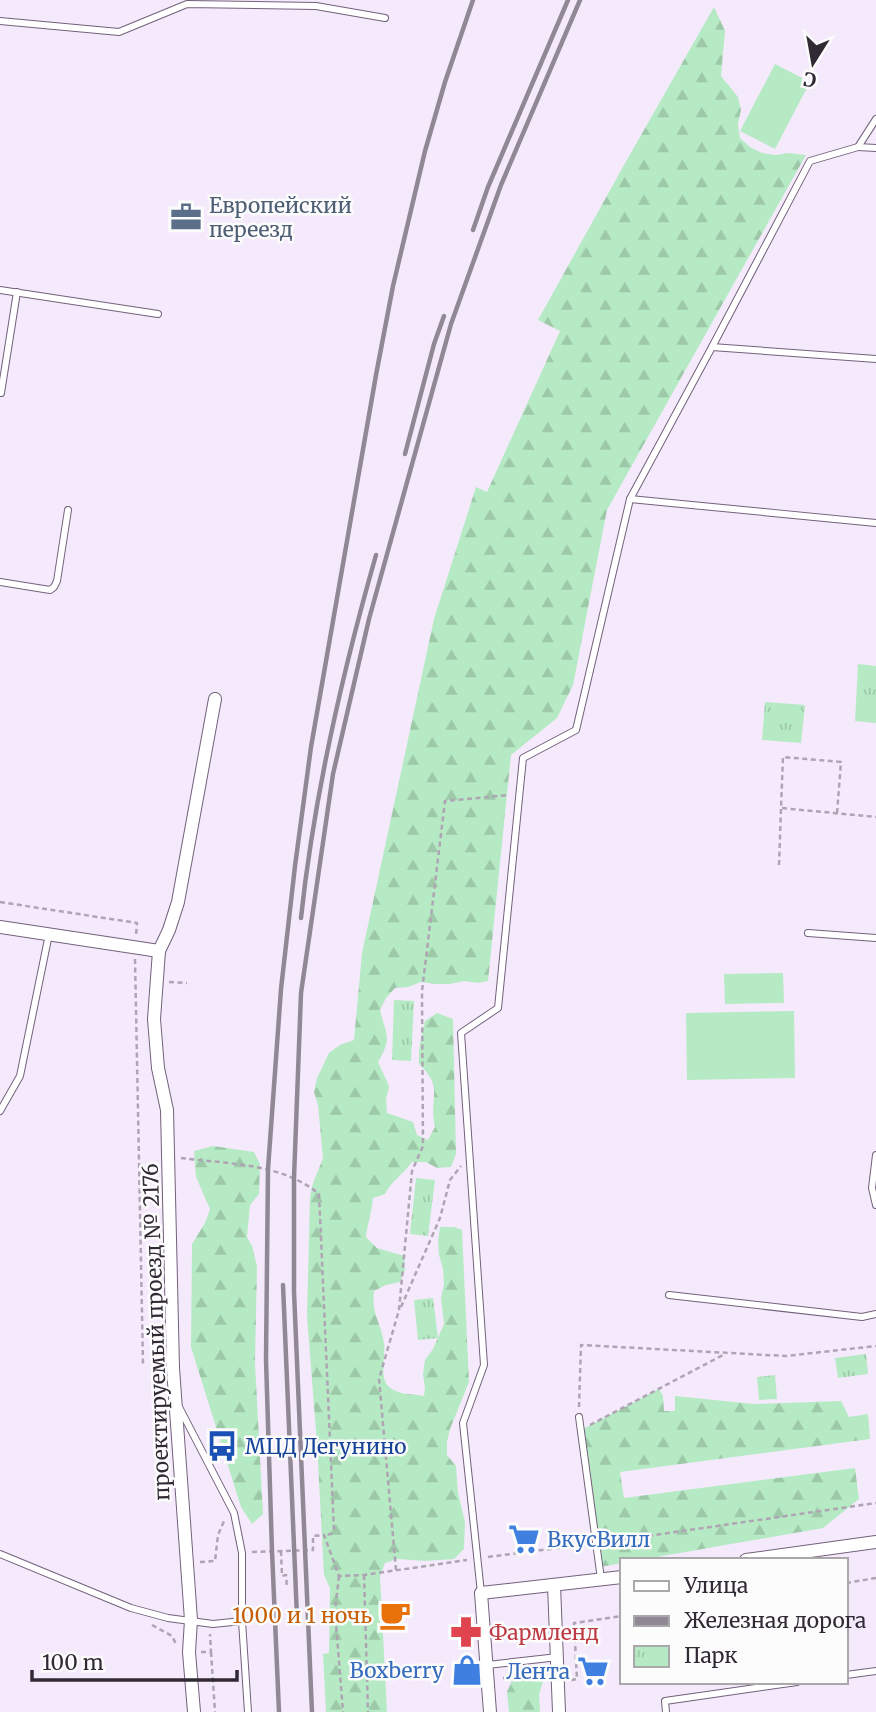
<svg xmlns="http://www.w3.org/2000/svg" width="876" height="1712" font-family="Merriweather,serif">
<defs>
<pattern id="forest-firs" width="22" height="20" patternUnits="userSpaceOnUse" patternTransform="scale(1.75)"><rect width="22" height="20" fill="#b6eac4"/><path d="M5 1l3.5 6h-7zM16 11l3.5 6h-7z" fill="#9dc9a9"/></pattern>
<pattern id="park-tufts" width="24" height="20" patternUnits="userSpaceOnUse" patternTransform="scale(1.75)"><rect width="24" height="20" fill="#b6eac4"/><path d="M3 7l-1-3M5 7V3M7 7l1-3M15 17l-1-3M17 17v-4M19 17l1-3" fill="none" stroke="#9dc9a9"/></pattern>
</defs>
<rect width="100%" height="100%" fill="#f5eafc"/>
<g fill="url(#forest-firs)">
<path d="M714 7 725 31 721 76 738 97 741 110 738 124 740 138 750 147 762 153 775 155 789 153 806 155 607 510 573 685 557 718 511 755 488 981 478 983 464 981 450 984H436L421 982 408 987 395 988 386 998 380 1010C386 1036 393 1037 378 1062L389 1086 386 1100 387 1113 413 1122 417 1135 428 1140 435 1127C428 1098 445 1088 419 1064 418 1049 421 1036 425 1021L437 1013 453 1019 456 1154 451 1167 437 1168 426 1162H412C403 1174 392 1181 385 1194L373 1198C372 1212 367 1224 366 1237L377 1248 404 1256 405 1270 400 1282 386 1285 374 1291C371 1314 381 1322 384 1343 386 1356 379 1375 388 1386 397 1395 412 1394 424 1396L425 1388 423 1374 425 1360 433 1349 444 1324 441 1298 444 1284 443 1269 439 1255 438 1241 440 1227H454L462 1230 469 1382 450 1429 447 1442V1455L456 1466 458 1493 465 1522 464 1549 454 1559 425 1561 398 1559 385 1563 380 1576 387 1712H326L323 1654 329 1653 330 1588 324 1575 317 1444 307 1316 310 1197 313 1183 323 1158 318 1105 314 1092 317 1078 329 1053 340 1045 354 1040 362 953 434 619 476 487 487 492 560 331 538 320 624 165Z"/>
<polygon points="213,1146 254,1152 260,1164 259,1194 250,1205 247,1237 252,1246 257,1266 255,1363 263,1514 252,1524 241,1507 191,1347 192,1244 205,1223 210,1209 196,1177 194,1151"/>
<polygon points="659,1389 663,1396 664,1411 675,1411 675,1396 754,1404 841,1401 849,1417 868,1414 870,1439 620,1472 624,1498 855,1468 859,1499 823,1528 640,1560 622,1560 622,1563 600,1567 581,1430"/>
<polygon points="534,1672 543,1681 539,1695 540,1712 509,1712 507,1692 513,1678 525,1673"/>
</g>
<g fill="url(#park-tufts)">
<polygon points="858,664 876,666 876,723 855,721"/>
<polygon points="765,702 805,705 801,743 762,740"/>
<polygon points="394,1000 414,1001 411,1061 392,1060"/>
<polygon points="416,1178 435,1180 428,1236 410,1234"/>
<polygon points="433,1298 438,1338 418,1340 414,1300"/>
<polygon points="866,1354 868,1374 838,1378 835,1358"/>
<polygon points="775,1375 777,1399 759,1400 757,1377"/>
</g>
<g fill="#b6eac4">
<polygon points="775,64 810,82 775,149 740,131"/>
<polygon points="783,973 784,1003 725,1004 724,974"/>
<polygon points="794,1011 795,1078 687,1080 686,1013"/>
</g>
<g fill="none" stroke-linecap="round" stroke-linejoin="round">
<defs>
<g id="lane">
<polyline points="0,21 119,32 187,4 316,6 385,18"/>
<polyline points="858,147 876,148"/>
<polyline points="0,290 158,314"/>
<polyline points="712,347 876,359"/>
<polyline points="1,393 17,292"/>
<polyline points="630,499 876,523"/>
<polyline points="0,582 50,590 54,587 57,581 68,510"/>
<polyline points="808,933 876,938"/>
<polyline points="0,1111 20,1076 49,934"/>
<polyline points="876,1155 872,1188 876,1205"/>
<polyline points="669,1295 862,1317 876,1314"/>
<polyline points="179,1407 234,1513 242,1553 242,1621 248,1712"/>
<polyline points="579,1417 601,1579"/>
<polyline points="0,1554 131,1608 168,1618 213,1624 242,1621"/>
<polyline points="481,1593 463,1423 484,1365 461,1033 498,1008 523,758 576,730 630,499 712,347 810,161 858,147 876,119"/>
<polyline points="487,1665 558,1657"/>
<polyline points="846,1675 876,1671"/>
<polyline points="666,1712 665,1701 797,1682"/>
</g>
<g id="street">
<polyline points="0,927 159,951"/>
<polyline points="746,1560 876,1542"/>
<polyline points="554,1585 559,1712"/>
<polyline points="194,1712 189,1652 191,1620 173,1368 167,1110 158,1068 154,1019 159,951 169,930 178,902 215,699"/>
<polyline points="490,1712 481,1593 622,1577"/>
</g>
</defs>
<use href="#lane" stroke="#72617b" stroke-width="8"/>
<use href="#street" stroke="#72617b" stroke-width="14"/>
<g stroke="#aea4b3" stroke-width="2.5" stroke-dasharray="5 3.5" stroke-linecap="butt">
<polyline points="837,813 841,762 783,757 781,808 876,817"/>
<polyline points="779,865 781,808"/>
<polyline points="0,902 137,923 136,935"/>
<polyline points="135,959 143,1364"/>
<polyline points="169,982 187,983"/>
<path d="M181 1158C228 1164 282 1163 319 1194L334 1530 331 1534 324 1535"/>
<polyline points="401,1307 440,1218 450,1180 461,1166"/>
<polyline points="579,1407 581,1345 786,1356 876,1346"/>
<polyline points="590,1425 723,1355"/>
<polyline points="606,1542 876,1503"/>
<polyline points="281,1551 282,1576 286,1575 287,1588"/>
<polyline points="252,1552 313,1550 313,1536 324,1535 339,1576 364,1575 467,1560"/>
<polyline points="488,1557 589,1544"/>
<polyline points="200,1562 215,1561 218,1535 224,1521"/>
<polyline points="396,1570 379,1379 399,1310 412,1171 423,1146 422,991 445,801 509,795"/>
<polyline points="364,1575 368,1712"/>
<polyline points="339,1576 335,1611 343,1712"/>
<polyline points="846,1583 876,1578"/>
<polyline points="321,1611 335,1611"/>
<polyline points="152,1625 172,1636 176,1644"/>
<polyline points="201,1652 211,1652 210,1634"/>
<polyline points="211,1652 215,1712"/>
<polyline points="503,1678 544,1678"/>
<polyline points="571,1680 577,1679 574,1623 622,1616"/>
</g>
<use href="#lane" stroke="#fff" stroke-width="6"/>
<use href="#street" stroke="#fff" stroke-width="12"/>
<g stroke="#918896" stroke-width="4.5">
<polyline points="473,230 488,187 568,0"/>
<polyline points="405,454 434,344 444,316"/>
<path d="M301 918C314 795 342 674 376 555"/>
<polyline points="283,1285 297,1617"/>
<polyline points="279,1712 272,1551 266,1360 268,1169 281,989 295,866 311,747 376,375 393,286 425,151 445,82 473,0"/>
<polyline points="312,1712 294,1292 294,1178 301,993 333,774 369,619 451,324 501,185 580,0"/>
</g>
</g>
<defs>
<symbol id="office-bare" viewBox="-9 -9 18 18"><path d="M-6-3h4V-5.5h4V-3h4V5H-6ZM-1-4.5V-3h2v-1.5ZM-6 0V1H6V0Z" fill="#5c6f8a" stroke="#fcfcfc" stroke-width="2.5" paint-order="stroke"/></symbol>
<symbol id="bus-bare" viewBox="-9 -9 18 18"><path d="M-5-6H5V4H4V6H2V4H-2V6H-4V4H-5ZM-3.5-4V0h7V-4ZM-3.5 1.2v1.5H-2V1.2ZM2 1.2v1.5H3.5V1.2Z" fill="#1a4fb4" stroke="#fcfcfc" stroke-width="2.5" paint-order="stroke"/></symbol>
<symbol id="supermarket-bare" viewBox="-9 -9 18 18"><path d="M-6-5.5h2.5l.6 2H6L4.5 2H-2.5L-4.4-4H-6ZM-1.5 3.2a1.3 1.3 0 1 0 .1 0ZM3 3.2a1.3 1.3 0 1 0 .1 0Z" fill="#3f7fe0" stroke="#fcfcfc" stroke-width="2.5" paint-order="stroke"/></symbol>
<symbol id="cafe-bare" viewBox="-9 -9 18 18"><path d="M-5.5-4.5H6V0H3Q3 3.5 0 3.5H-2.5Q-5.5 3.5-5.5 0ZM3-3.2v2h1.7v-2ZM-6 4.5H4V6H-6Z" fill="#e8710a" stroke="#fcfcfc" stroke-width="2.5" paint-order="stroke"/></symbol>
<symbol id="pharmacy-bare" viewBox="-9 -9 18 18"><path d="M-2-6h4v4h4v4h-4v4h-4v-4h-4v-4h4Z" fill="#e0444e" stroke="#fcfcfc" stroke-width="2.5" paint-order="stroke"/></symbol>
<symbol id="shop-bare" viewBox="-9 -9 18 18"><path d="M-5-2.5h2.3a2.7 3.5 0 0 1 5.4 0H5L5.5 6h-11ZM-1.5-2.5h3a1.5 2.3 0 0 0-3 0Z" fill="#3f7fe0" stroke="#fcfcfc" stroke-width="2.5" paint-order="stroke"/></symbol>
</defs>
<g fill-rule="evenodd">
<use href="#office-bare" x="164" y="195" width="44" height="44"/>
<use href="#bus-bare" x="200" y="1424" width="44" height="44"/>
<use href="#supermarket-bare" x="502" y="1517" width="44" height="44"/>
<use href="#cafe-bare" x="373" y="1593" width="44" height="44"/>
<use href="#pharmacy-bare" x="444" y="1610" width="44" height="44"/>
<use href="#shop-bare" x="445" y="1648" width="44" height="44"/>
<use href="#supermarket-bare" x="571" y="1649" width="44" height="44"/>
</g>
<g text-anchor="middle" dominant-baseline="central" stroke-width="5" stroke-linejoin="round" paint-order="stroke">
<g font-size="21" fill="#4e5e75" stroke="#fcfcfc" text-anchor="start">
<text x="209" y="205">Европейский<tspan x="209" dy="24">переезд</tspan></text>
</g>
<g font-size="21" fill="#312a35" stroke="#fcfcfc">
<text transform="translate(156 1332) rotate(-92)">проектируемый проезд № 2176</text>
</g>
<g font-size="21" fill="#164399" stroke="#fcfcfc" text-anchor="start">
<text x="245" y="1446">МЦД Дегунино</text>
</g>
<g font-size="21" fill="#366cbe" stroke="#fcfcfc" text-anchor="end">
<text x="547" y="1539" text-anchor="start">ВкусВилл</text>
<text x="444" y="1670">Boxberry</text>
<text x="570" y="1671">Лента</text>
</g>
<g font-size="21" fill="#c56008" stroke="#fcfcfc" text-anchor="end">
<text x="372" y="1615">1000 и 1 ночь</text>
</g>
<g font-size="21" fill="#be3a42" stroke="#fcfcfc" text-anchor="start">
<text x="489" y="1632">Фармленд</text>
</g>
</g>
<rect x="620" y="1558" width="228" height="126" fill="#fcfcfc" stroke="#aba8ac" stroke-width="2"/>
<rect x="634" y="1581" width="35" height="10" fill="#ffffff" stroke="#aba8ac" stroke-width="2"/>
<text x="684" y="1593" font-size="21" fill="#312a35">Улица</text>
<rect x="634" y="1616" width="35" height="10" fill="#918896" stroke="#aba8ac" stroke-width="2"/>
<text x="684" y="1628" font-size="21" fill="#312a35">Железная дорога</text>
<rect x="634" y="1646" width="35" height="21" fill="url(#park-tufts)" stroke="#aba8ac" stroke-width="2"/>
<text x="684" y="1663" font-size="21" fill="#312a35">Парк</text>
<g transform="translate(813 63) rotate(191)" stroke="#fcfcfc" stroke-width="5" paint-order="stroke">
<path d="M0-5L12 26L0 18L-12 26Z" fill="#312a35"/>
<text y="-10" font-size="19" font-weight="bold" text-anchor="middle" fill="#312a35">С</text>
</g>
<path d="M32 1670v10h205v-10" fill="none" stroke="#312a35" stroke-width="3.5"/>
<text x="42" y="1670" font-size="21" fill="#312a35" stroke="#fcfcfc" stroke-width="5" paint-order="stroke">100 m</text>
</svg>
